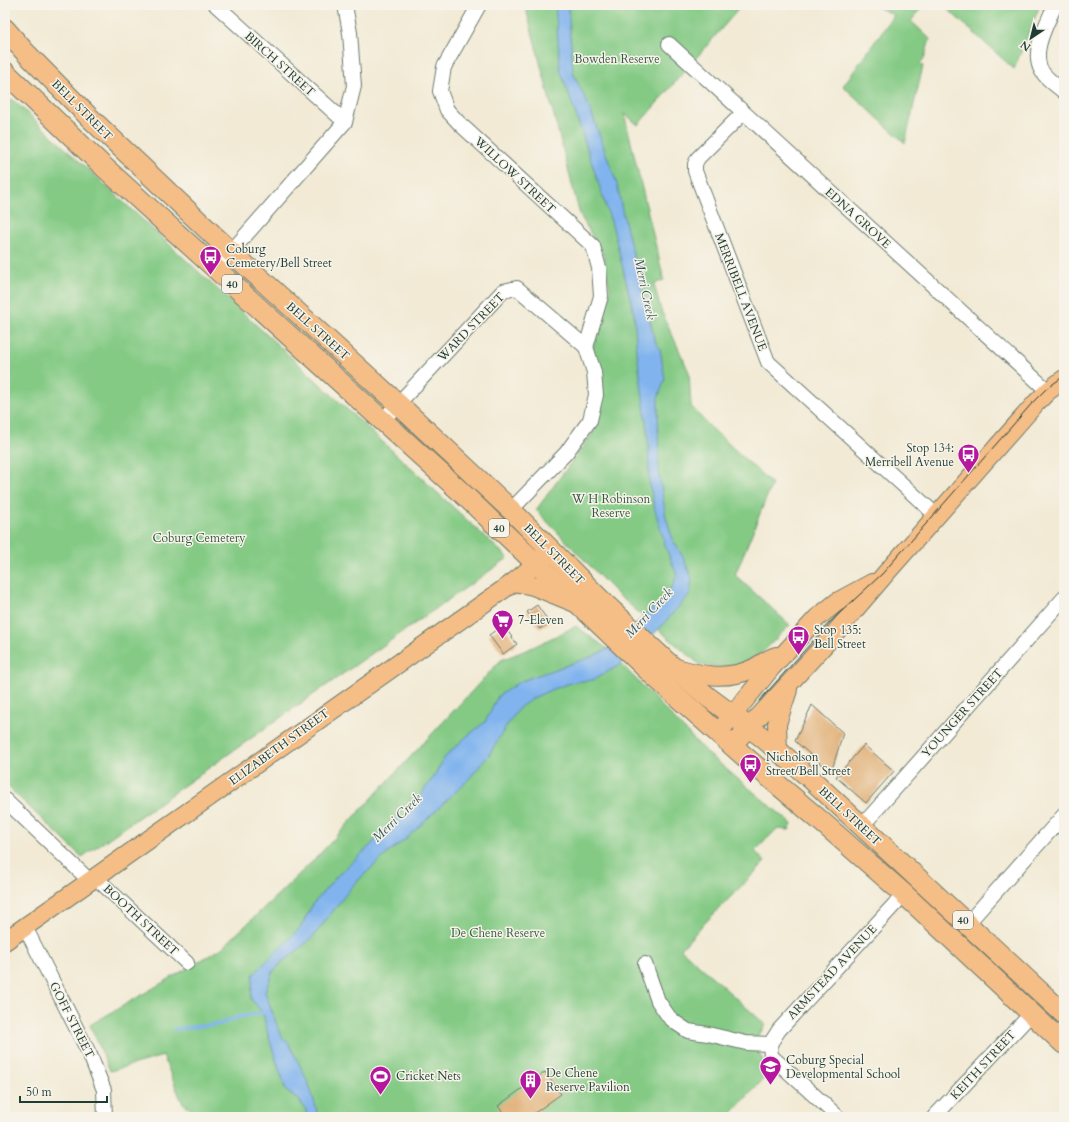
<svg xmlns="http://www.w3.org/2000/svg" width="1069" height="1122" font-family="Cardo,serif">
<rect width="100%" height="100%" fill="#f7f3e8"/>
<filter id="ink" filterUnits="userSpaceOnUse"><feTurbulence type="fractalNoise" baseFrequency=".025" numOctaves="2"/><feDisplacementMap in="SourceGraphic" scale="8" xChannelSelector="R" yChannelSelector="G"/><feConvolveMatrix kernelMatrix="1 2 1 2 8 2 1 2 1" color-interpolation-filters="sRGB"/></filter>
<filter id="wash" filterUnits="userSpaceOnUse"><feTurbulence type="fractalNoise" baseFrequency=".012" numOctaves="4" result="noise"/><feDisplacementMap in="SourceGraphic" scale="16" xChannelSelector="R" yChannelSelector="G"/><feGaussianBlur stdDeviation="0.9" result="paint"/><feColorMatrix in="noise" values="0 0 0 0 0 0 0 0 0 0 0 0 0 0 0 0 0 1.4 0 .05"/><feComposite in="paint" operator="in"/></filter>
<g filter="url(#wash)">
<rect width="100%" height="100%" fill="#f2ead5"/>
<g fill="#84ca85" stroke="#52845c">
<polygon points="525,5 742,5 638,125 624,113 664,280 654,284 661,310 689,372 691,406 705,422 772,484 735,575 790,625 763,652 742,664 724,667 700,665 617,594 536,510 598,426 603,376 592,350 610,290 604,256 580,215"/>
<polygon points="873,5 931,5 921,8 911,21 930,39 924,59 920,63 923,66 905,143 843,86 894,15"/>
<polygon points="943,5 1040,5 1014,69"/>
<polygon points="12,99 508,558 82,857 5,784 5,107"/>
<polygon points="576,626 606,648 707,753 792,824 789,830 777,829 755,851 765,862 698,930 681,949 766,1025 755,1039 758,1051 769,1073 728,1117 199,1117 182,1102 163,1056 110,1071 90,1025 222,948 316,858 501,660 529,649"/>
</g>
<path fill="#81b4ee" stroke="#507891" d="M555 5H568L573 73 589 106 617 184 622 210 655 341 660 349 665 379 658 398 659 474 666 517 673 540 682 555 692 579 690 594 656 632 620 665 593 680 574 682 553 689 533 698 519 708 505 728 489 755 468 780 407 838 389 852 354 884 312 938 291 956 283 961 273 972 265 992 278 1028 284 1040H287C300 1065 313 1089 318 1117H307L306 1110 299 1100 286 1091 269 1038 263 1013 251 999 253 975 300 928 313 904 337 876 371 845 392 821 404 817 433 778 445 757 466 737 485 722 498 696 519 682 535 676 588 658 606 650 659 603 673 585 677 575 666 548 655 510 649 481 648 437 637 352 634 314 613 228 582 133 560 69 557 27Z"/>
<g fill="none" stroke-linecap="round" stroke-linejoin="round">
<polyline stroke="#81b4ee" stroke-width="3.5" points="174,1029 220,1024 238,1017 266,1012"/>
</g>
<g id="blocks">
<g fill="#dfa96c">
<polygon points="537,605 549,622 540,629 527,612"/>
<polygon points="503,625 517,644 503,654 489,635"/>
<polygon points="812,705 843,733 831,773 795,741"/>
<polygon points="864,745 894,771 866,803 836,777"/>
<polygon points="545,1072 561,1094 529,1117 506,1117 498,1106"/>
</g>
</g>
</g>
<g filter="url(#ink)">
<use href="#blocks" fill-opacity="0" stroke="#697a6c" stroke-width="1"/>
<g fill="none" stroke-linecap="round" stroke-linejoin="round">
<defs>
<g id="minor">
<polyline points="216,5 345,122"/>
<polyline points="479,5 444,67 440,91 447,110 460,124 593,246 599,268 601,296 586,347"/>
<path d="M1055 5C1047 24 1029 54 1043 73 1048 80 1057 86 1064 92"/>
<polyline points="669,44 1048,391"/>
<polyline points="743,113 698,158 695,164 695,171 768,362 937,516"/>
<polyline points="216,269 345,122 354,86 350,33 345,5"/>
<polyline points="382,421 503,291 517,288 586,347"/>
<polyline points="511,510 566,453 590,420 596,395 594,372 586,347"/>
<polyline points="5,800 90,881"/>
<polyline points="861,827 1064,598"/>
<polyline points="95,877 187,963"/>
<polyline points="967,924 1064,815"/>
<polyline points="25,927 90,1055 104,1090 105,1117"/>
<polyline points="645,964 658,1001 669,1017 676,1023 688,1031 708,1034 746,1043 770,1044"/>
<polyline points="838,1117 771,1056 770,1044 779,1030 904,894"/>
<polyline points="934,1117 1032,1013"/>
</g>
<g id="major">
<polyline points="514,582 533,586 575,603"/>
<path d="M673 667C700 675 725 681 752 669 760 665 767 659 776 656"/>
<polyline points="718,733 771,668 817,618 837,602 872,583"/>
<polyline points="732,746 827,642 887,572 1036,403 1048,391 1064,379"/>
<polyline points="778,751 777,724 788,690"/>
<polyline points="5,941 514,582 548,554"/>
</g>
<g id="highway">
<polyline points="5,29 25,52 90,118 231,252 398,404 511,510 603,602 666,661 708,697 762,737 810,778 1064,1014"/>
<polyline points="5,72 105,168 461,492 655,677 744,756 822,822 904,894 1064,1044"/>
</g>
</defs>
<use href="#minor" stroke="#697a6c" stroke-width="16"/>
<use href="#major" stroke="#697a6c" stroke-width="20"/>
<use href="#highway" stroke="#697a6c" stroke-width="22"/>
<use href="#minor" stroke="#fff" stroke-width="14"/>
<use href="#major" stroke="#f6be87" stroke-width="18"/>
<use href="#highway" stroke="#f6be87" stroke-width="20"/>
<polyline stroke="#1f3d34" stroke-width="1" points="759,701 829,623 882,574 1034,401 1046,389 1064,376"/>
</g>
</g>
<defs>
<symbol id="bus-pin" viewBox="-11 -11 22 30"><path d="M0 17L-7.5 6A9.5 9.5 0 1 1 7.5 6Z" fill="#b5179e" stroke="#f7f3e8"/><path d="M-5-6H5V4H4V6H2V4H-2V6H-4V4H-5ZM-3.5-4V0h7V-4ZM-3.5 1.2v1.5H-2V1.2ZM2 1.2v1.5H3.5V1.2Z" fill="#fff"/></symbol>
<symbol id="supermarket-pin" viewBox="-11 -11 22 30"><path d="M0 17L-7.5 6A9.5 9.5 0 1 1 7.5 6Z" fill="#b5179e" stroke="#f7f3e8"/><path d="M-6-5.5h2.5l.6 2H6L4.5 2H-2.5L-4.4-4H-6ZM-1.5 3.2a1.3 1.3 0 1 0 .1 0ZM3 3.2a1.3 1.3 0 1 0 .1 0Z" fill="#fff"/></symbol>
<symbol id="school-pin" viewBox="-11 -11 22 30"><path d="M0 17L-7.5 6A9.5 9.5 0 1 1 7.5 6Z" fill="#b5179e" stroke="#f7f3e8"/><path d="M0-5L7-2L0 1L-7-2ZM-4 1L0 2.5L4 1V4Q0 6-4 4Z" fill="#fff"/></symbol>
<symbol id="stadium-pin" viewBox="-11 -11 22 30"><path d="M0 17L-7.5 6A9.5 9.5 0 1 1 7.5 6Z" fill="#b5179e" stroke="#f7f3e8"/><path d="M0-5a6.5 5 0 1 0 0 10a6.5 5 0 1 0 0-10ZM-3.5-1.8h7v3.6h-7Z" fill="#fff"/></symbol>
<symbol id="building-pin" viewBox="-11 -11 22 30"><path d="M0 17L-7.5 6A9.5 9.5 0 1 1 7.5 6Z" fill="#b5179e" stroke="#f7f3e8"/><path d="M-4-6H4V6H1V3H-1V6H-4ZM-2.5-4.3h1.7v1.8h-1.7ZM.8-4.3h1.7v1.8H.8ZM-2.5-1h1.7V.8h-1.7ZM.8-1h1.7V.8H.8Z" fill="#fff"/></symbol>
</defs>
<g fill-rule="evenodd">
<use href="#bus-pin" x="198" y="244" width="25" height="34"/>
<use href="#bus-pin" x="956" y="442" width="25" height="34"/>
<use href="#supermarket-pin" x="490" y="608" width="25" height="34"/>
<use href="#bus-pin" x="786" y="624" width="25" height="34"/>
<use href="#bus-pin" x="738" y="752" width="25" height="34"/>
<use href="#school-pin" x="758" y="1054" width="25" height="34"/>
<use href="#stadium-pin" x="368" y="1064" width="25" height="34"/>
<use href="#building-pin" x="518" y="1068" width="25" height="34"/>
</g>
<g text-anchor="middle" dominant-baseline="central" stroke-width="3" stroke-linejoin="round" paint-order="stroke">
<g fill="#f7f3e8" stroke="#60746a" stroke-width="1">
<rect x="222" y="275" width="20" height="18" rx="3"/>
<rect x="489" y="519" width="20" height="18" rx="3"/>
<rect x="953" y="911" width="20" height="18" rx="3"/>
</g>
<g font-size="11" font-weight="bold" fill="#1f3d34">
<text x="232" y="284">40</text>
<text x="499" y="528">40</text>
<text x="963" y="920">40</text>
</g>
<g font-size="12" fill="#335944" stroke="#f7f3e8">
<text x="617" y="59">Bowden Reserve</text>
<text x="611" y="499">W H Robinson<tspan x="611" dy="14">Reserve</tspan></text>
<text x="199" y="538">Coburg Cemetery</text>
<text x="498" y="933">De Chene Reserve</text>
</g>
<g font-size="12" fill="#1f3d34" stroke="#f7f3e8">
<text transform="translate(280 64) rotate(42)">BIRCH STREET</text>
<text transform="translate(82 110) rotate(45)">BELL STREET</text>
<text transform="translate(515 175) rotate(43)">WILLOW STREET</text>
<text transform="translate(858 218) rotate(42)">EDNA GROVE</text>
<text transform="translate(741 292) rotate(69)">MERRIBELL AVENUE</text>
<text transform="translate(471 327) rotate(-46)">WARD STREET</text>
<text transform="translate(318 331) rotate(42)">BELL STREET</text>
<text transform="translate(554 554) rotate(45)">BELL STREET</text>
<text transform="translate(962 713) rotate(-48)">YOUNGER STREET</text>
<text transform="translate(279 747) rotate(-36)">ELIZABETH STREET</text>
<text transform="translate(850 816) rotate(43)">BELL STREET</text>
<text transform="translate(141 920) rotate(43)">BOOTH STREET</text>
<text transform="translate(832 972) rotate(-47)">ARMSTEAD AVENUE</text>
<text transform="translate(72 1020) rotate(63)">GOFF STREET</text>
<text transform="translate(983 1065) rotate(-47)">KEITH STREET</text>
</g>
<g font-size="12" fill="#1f3d34" stroke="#f7f3e8" text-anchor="start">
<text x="226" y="249">Coburg<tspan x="226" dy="14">Cemetery/Bell Street</tspan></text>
<text x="954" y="448" text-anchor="end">Stop 134:<tspan x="954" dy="14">Merribell Avenue</tspan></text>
<text x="518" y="620">7-Eleven</text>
<text x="814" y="630">Stop 135:<tspan x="814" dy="14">Bell Street</tspan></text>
<text x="766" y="757">Nicholson<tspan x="766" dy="14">Street/Bell Street</tspan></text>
<text x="786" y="1060">Coburg Special<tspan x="786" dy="14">Developmental School</tspan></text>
<text x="546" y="1073">De Chene<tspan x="546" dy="14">Reserve Pavilion</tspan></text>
<text x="396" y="1076">Cricket Nets</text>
</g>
<g font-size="13" font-style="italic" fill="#385b62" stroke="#f7f3e8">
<text transform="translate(645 289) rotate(78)">Merri Creek</text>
<text transform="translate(649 613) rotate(-47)">Merri Creek</text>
<text transform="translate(397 818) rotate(-44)">Merri Creek</text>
</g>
</g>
<rect width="1069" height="1122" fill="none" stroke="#f7f3e8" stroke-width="20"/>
<g transform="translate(1031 38) rotate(215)" stroke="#f7f3e8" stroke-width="3" paint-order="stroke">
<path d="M0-3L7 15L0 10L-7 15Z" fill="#1f3d34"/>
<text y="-6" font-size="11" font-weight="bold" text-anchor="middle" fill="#1f3d34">N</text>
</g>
<path d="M20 1096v6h87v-6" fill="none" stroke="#1f3d34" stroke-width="2"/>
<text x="26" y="1096" font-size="12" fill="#1f3d34" stroke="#f7f3e8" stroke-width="3" paint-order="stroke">50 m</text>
</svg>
